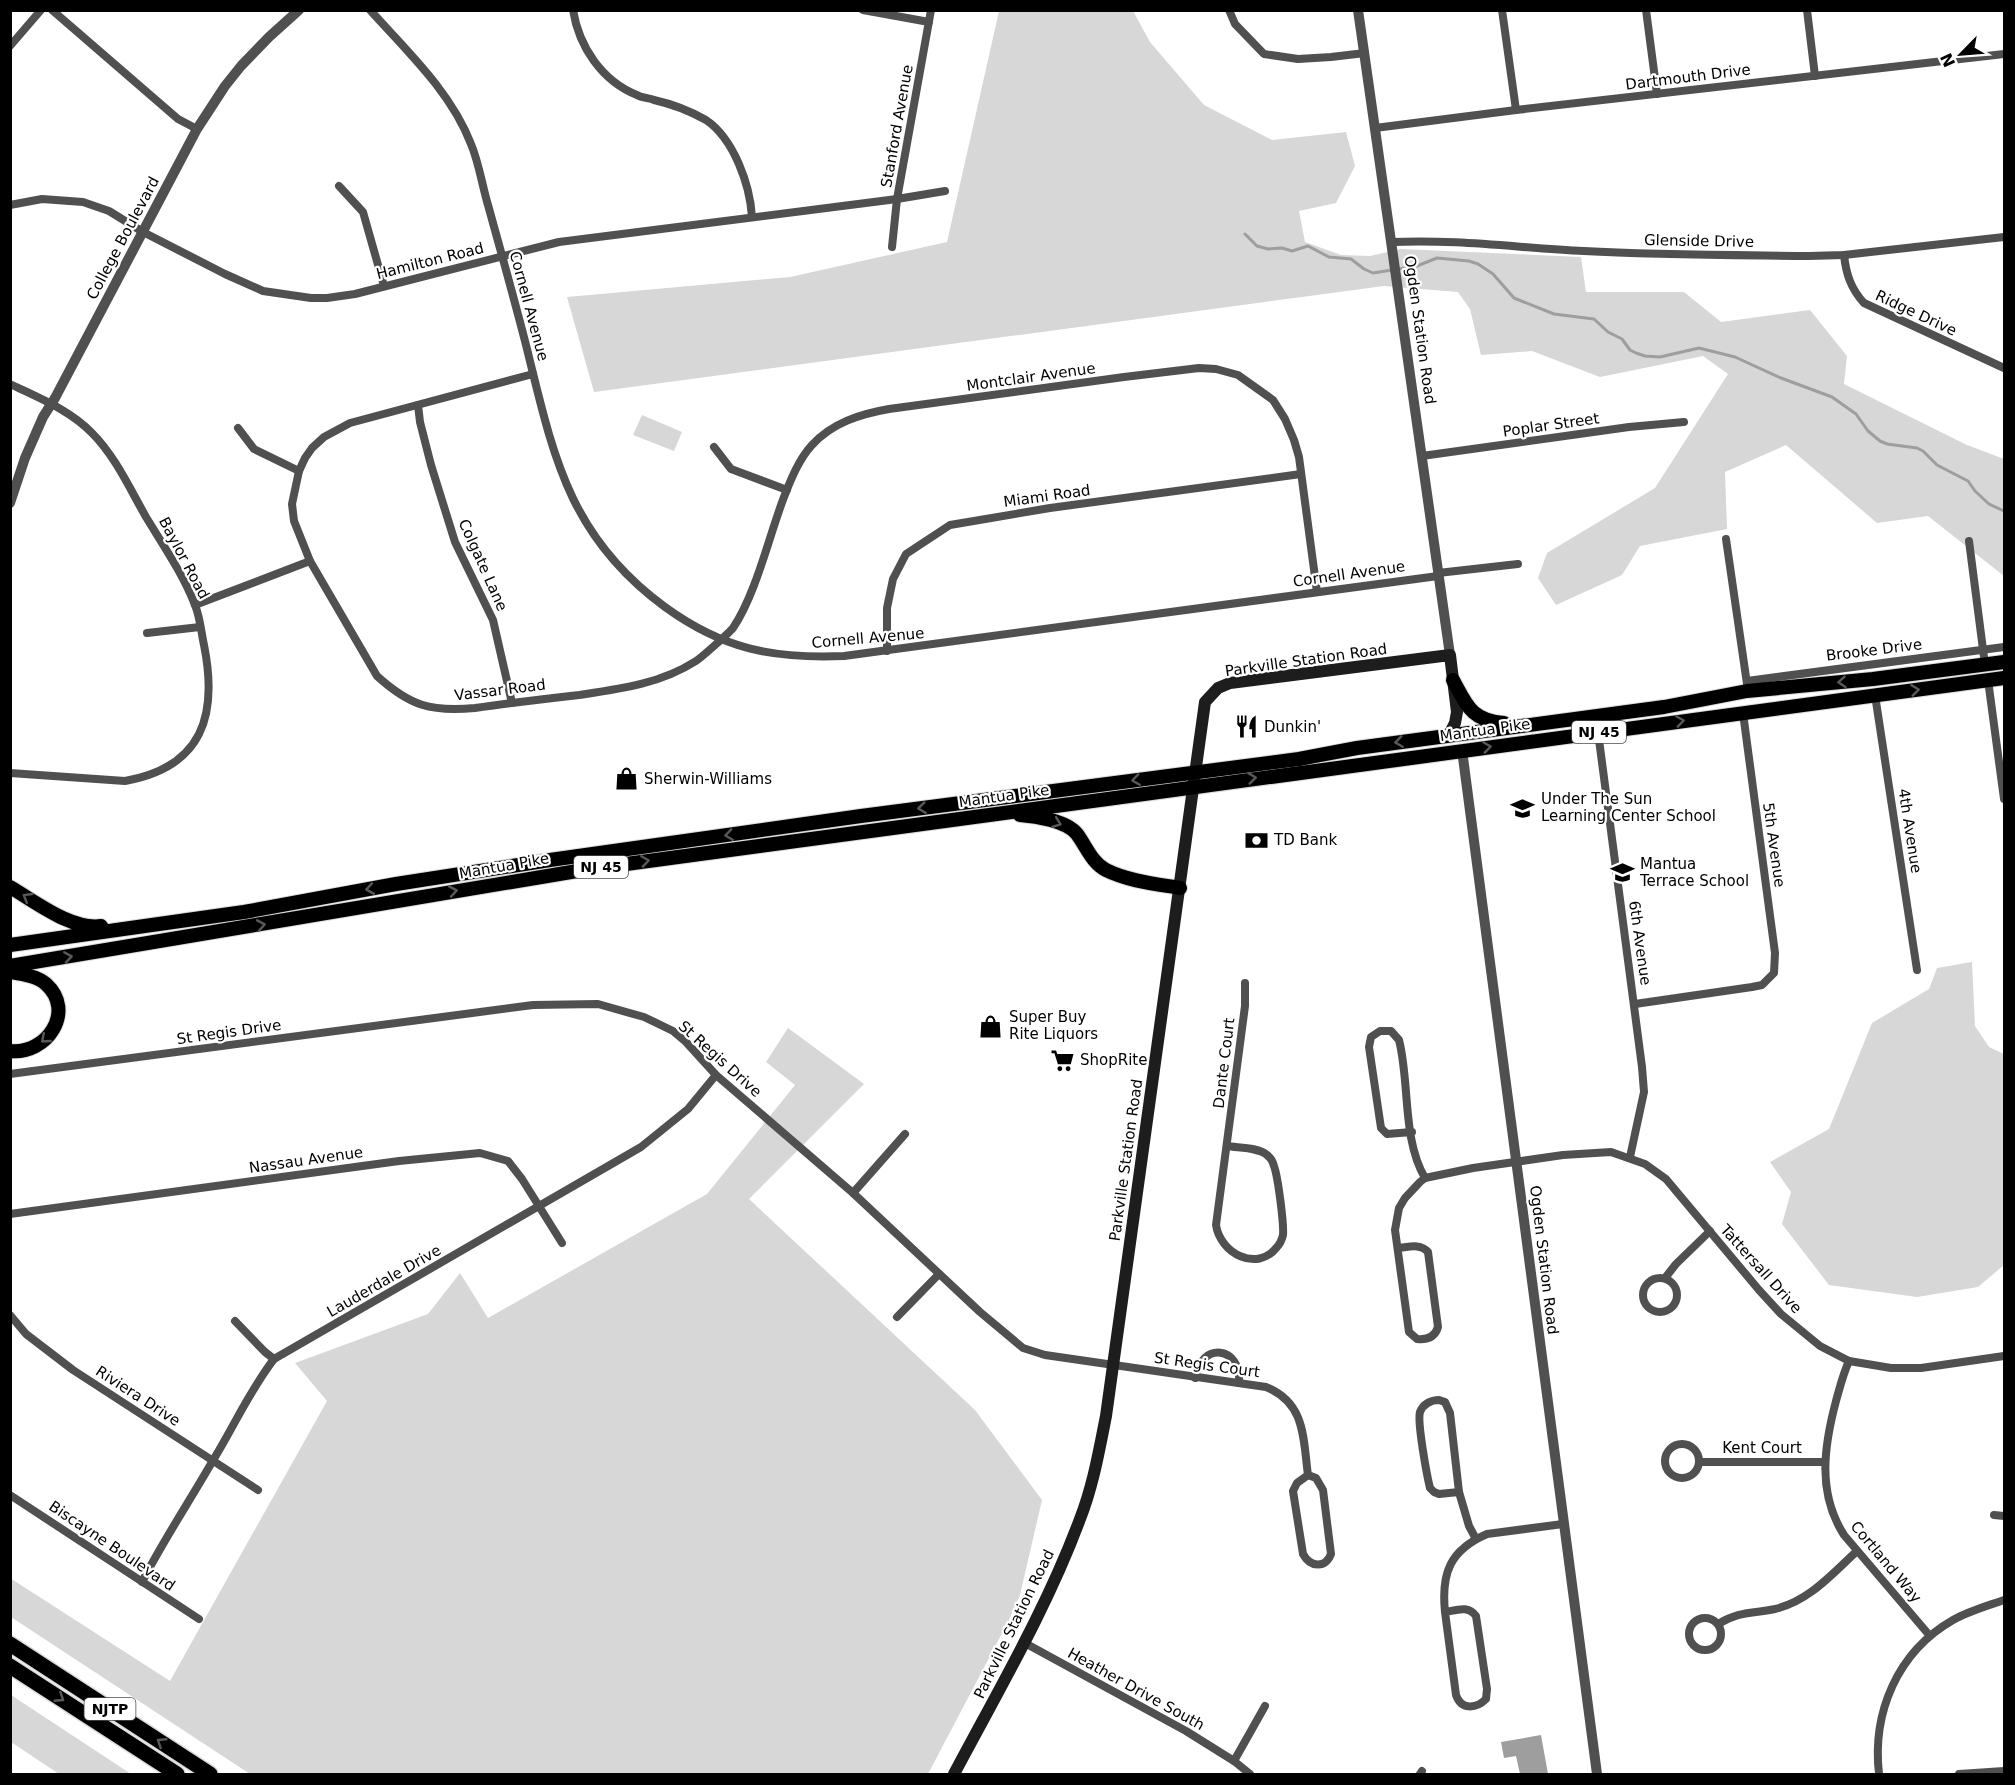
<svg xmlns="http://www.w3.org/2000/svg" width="2015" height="1785" font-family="'DejaVu Sans',sans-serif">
<rect width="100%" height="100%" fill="#fff"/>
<g fill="#d7d7d7">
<polygon points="999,11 1133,11 1150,42 1204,105 1272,140 1346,132 1355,166 1336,203 1299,211 1305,242 1341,255 1370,256 1401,249 1581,257 1586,292 1684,292 1721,322 1810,310 1847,356 1844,384 1967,445 2004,459 2004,576 1928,516 1877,523 1786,445 1725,472 1727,529 1640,546 1622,575 1556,605 1538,578 1547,553 1655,488 1728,374 1703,356 1600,377 1532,351 1481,355 1470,309 1458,292 1384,286 594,392 567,297 790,277 947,242"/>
<polygon points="642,415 682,432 674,451 633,435"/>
<polygon points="1972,962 1975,1026 1989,1047 2004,1054 2004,1265 1978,1287 1917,1297 1829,1285 1782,1224 1791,1192 1770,1162 1829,1129 1872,1023 1929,989 1937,968"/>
<polygon points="788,1028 864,1084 749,1199 975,1410 1042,1500 1020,1595 1008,1622 928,1774 250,1774 11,1617 10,1578 170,1681 327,1401 295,1363 428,1314 460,1273 488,1318 707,1194 795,1085 766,1062"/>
<polygon points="11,1695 131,1774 59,1774 11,1742"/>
</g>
<polygon fill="#9e9e9e" points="1541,1735 1548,1774 1520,1774 1516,1756 1504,1758 1501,1742"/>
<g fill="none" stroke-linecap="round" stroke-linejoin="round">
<polyline stroke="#9e9e9e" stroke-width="3" points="1245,234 1257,246 1268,249 1282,248 1292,251 1308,246 1329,257 1351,259 1364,269 1373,273 1417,266 1437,258 1469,261 1478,264 1493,274 1514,298 1554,314 1594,319 1608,332 1622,339 1630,350 1636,353 1645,356 1660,357 1699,348 1735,357 1781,378 1832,397 1856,414 1868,431 1880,441 1887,444 1917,448 1923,451 1937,465 1968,481 1975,491 1989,504 2004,511"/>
<defs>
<g id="primary">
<path d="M1453 680C1467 706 1472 721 1504 723"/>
<path d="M1020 815C1036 816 1067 821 1077 834 1086 846 1092 863 1106 870 1128 881 1156 884 1180 888"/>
<path d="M10 887C36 902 71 930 101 926"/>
<polyline points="10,945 244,912 396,884 550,860 861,816 1299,759 1357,748 1664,707 1747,691 1873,679 2004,662"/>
<polyline points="10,966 589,869 2004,678"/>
<path d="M10 972C22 974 37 976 46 984 76 1011 47 1055 10 1051"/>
</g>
<g id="motorway">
<polyline points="10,1644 210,1774"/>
<polyline points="10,1666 177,1774"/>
</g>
</defs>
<use href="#primary" stroke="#dbdbdb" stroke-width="16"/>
<use href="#motorway" stroke="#dbdbdb" stroke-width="18"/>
<g stroke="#505050" stroke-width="8">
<polyline points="52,10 178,119 197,129"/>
<path d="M370 10C407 51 451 92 471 144 479 163 482 185 488 205 501 252 514 298 526 345 553 454 568 536 665 607 723 649 772 659 844 656L1438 576"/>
<path d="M573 10C579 47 602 81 637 95 642 98 649 98 654 100 672 104 690 111 706 120 734 139 750 185 752 217"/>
<polyline points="863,10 929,22"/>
<polyline points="1229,10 1235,24 1264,54 1298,59 1331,57 1365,53"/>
<polyline points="1502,10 1516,110"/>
<polyline points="1646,10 1657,94"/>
<polyline points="1807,10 1815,76"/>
<polyline points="10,46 41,10"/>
<polyline points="1375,128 1516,110 2004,54"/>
<polyline points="339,186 363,212 384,286"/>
<polyline points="10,205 42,199 83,202 109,211 143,232 225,274 263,291 311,298 327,298 355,294 559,242 897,199 945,191"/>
<path d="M1392 242C1456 239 1520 248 1584 251 1659 255 1734 255 1809 256L1844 255 2004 237"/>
<polyline points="892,247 897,199 931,10"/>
<path d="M1844 255C1846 274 1851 289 1864 303L2004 368"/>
<path d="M533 374 350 423 324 437 312 448 305 458 299 471 292 504 294 521 310 561 377 676C410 706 431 712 475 708 510 703 544 699 579 695 620 689 660 684 696 661 702 657 729 633 733 628 756 594 769 536 784 497 791 479 799 459 812 445 832 423 860 414 889 409L1124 377 1199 368 1216 369 1238 375 1273 400 1285 419 1294 440 1299 457 1317 592"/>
<path d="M10 384C39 398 70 410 92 433 115 456 130 489 146 517 163 545 183 574 195 605 200 617 201 631 204 645 218 715 203 767 125 781L10 773"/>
<polyline points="418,405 420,422 431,465 455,542 493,620 512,703"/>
<polyline points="238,428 254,449 299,471"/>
<polyline points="714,447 731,469 787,490"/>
<polyline points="1422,456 1629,427 1684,422"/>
<polyline points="1726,539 1747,684"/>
<polyline points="1969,541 1985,665"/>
<polyline points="1438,573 1518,564"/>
<polyline points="195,605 310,561"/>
<polyline points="147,633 200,627"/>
<polyline points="887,651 887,608 893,579 906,554 950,525 1050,508 1301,474"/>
<polyline points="1988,680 2004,799"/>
<polyline points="1747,681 2004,647"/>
<polyline points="1875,695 1917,970"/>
<polyline points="1598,732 1642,1067 1644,1092 1630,1157"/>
<polyline points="1635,1004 1752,987 1762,985 1774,973 1775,953 1743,713"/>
<path d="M10 1074 533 1005 598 1004 644 1017 673 1031 686 1042 716 1075 853 1193 980 1312 1023 1348 1045 1355 1266 1387C1306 1403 1303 1439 1308 1475L1297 1483 1293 1491 1303 1554C1310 1567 1325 1569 1331 1554L1323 1490 1316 1478 1308 1475"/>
<path d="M1412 1132 1387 1134 1381 1128 1369 1047 1371 1037 1380 1031H1391L1399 1040C1410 1083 1402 1139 1425 1178"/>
<path d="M1227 1146C1238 1148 1258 1147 1267 1155 1271 1158 1273 1162 1274 1166 1278 1177 1284 1224 1283 1235 1282 1239 1280 1244 1277 1247 1257 1273 1220 1253 1216 1225L1245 1006V983"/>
<polyline points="853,1193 905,1134"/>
<polyline points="10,1214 399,1161 480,1153 508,1161 522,1179 562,1243"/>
<path d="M1398 1248C1409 1247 1420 1243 1428 1252L1438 1327C1435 1337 1427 1340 1417 1339L1409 1332 1395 1230 1399 1208 1405 1198 1420 1182 1425 1178 1473 1168 1563 1155 1611 1152 1645 1164 1666 1179 1759 1290 1781 1314 1820 1346 1849 1361 1891 1368H1921L2004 1356"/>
<circle cx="1660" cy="1295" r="17"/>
<polyline points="1665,1278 1676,1264 1710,1231"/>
<polyline points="10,1315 26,1334 73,1370 258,1490"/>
<polyline points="897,1317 939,1274"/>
<polyline points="235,1321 265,1352 274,1359"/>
<path d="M1849 1361C1843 1374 1840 1387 1836 1401 1824 1446 1817 1493 1844 1535L1930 1636"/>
<path d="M1195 1378C1201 1341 1242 1346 1239 1383"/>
<path d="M1439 1400 1445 1402 1450 1413 1459 1492 1439 1494 1434 1492 1430 1488C1427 1476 1417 1422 1420 1412 1423 1404 1431 1400 1439 1400Z"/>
<circle cx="1682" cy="1461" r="17"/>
<polyline points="1699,1462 1825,1462"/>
<polyline points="1459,1492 1469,1526 1476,1539"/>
<polyline points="10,1495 199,1619"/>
<polyline points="1994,1515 2004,1516"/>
<path d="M142 1582C163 1541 189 1502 212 1462 233 1428 250 1390 274 1359L641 1147 688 1109 716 1075"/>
<path d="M1445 1612C1457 1610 1468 1605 1476 1616L1487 1689 1486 1699C1476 1709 1461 1710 1456 1695L1445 1612C1441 1573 1450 1550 1487 1534L1563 1524"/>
<circle cx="1705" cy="1634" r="16"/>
<path d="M1718 1624C1740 1611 1751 1614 1775 1609 1809 1601 1832 1574 1857 1551"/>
<polyline points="1023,1642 1186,1731 1234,1761 1250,1774"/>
<polyline points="1234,1761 1265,1706"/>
<polyline points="1420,1774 1422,1771"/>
<path d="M1879 1774C1872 1713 1897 1652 1953 1620 1969 1611 1987 1606 2004 1600"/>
<polyline points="1959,1774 2004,1771"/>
</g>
<g stroke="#505050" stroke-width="10">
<polyline points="1358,10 1450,655"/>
<polyline points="10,503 25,458 43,417 55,398 197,129 225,86 241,66 269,37 299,10"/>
<polyline points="1462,750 1597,1774"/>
</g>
<path stroke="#1d1d1d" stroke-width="12" d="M954 1774C998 1691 1047 1608 1080 1519 1093 1486 1099 1451 1106 1416L1205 702 1218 688 1230 683 1450 655 1457 712 1455 723 1449 735"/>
<use href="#primary" stroke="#000" stroke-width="14"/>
<use href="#motorway" stroke="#000" stroke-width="15"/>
</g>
<defs><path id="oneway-chevron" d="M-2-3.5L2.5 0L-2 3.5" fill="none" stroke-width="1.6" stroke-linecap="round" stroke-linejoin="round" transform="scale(1.5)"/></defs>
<g stroke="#595959">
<use href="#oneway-chevron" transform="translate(1842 682) rotate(175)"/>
<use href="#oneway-chevron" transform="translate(1915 690) rotate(-7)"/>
<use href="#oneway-chevron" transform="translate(1680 721) rotate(-8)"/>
<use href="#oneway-chevron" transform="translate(1399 742) rotate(172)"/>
<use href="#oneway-chevron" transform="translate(1487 747) rotate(-8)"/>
<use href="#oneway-chevron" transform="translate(1252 778) rotate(-7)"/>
<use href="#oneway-chevron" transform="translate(1136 780) rotate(172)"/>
<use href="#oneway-chevron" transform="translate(922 808) rotate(173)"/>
<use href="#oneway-chevron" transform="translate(1057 823) rotate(21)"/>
<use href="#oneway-chevron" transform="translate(729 835) rotate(172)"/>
<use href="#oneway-chevron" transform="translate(645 861) rotate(-8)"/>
<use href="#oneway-chevron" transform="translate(370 889) rotate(170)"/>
<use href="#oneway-chevron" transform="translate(453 891) rotate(-10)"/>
<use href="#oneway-chevron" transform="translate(27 897) rotate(-149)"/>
<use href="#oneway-chevron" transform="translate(261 925) rotate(-10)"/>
<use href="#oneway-chevron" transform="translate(68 957) rotate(-9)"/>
<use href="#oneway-chevron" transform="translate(45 1039) rotate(139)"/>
<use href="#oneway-chevron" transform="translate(60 1698) rotate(33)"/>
<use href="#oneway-chevron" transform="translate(161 1742) rotate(-147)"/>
</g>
<defs>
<symbol id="restaurant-bare" viewBox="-9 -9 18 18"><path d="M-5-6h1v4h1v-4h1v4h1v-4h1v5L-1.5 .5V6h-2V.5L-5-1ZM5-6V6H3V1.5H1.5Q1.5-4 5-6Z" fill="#000" stroke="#fff" stroke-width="2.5" paint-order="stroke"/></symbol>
<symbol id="shop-bare" viewBox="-9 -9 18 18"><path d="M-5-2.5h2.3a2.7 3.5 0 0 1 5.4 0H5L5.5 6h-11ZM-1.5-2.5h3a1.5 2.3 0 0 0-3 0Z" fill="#000" stroke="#fff" stroke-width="2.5" paint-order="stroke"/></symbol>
<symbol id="school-bare" viewBox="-9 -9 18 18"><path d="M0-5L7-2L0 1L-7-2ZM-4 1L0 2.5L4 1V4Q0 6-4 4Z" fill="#000" stroke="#fff" stroke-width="2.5" paint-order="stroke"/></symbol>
<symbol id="bank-bare" viewBox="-9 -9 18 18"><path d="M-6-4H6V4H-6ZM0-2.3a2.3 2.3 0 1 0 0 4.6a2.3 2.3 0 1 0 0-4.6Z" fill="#000" stroke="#fff" stroke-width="2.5" paint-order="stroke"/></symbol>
<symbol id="supermarket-bare" viewBox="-9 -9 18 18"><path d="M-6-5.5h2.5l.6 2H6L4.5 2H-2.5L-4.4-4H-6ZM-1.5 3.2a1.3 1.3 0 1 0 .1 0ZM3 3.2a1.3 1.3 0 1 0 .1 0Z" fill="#000" stroke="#fff" stroke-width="2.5" paint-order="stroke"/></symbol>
</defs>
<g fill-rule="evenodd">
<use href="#restaurant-bare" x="1230" y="710" width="33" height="33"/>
<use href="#shop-bare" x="610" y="762" width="33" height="33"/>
<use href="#school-bare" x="1506" y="792" width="33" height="33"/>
<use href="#bank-bare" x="1240" y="824" width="33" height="33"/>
<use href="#school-bare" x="1606" y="856" width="33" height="33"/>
<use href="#shop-bare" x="974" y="1010" width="33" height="33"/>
<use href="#supermarket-bare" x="1046" y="1044" width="33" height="33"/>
</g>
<g text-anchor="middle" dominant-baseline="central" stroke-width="4.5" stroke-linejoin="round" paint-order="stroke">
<g fill="#fff" stroke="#4c4c4c" stroke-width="1.5">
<rect x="1572" y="721" width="54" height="22" rx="4.5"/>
<rect x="574" y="856" width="54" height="22" rx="4.5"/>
<rect x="84.5" y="1698" width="51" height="22" rx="4.5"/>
</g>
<g font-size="14" font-weight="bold" fill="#000">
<text x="1599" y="732">NJ 45</text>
<text x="601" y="867">NJ 45</text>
<text x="110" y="1709">NJTP</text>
</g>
<g font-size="15" fill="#000" stroke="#fff">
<text transform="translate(1688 77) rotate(-7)">Dartmouth Drive</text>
<text transform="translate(897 126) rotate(-80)">Stanford Avenue</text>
<text transform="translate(123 238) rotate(-62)">College Boulevard</text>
<text transform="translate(1699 241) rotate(1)">Glenside Drive</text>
<text transform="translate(430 261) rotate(-14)">Hamilton Road</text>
<text transform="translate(529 306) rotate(75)">Cornell Avenue</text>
<text transform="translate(1916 313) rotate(25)">Ridge Drive</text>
<text transform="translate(1420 330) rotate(82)">Ogden Station Road</text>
<text transform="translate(1031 377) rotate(-8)">Montclair Avenue</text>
<text transform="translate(1551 425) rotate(-8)">Poplar Street</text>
<text transform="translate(1047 496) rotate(-8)">Miami Road</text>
<text transform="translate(184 558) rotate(62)">Baylor Road</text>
<text transform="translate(483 565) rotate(66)">Colgate Lane</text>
<text transform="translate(1349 574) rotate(-8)">Cornell Avenue</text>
<text transform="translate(868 638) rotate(-5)">Cornell Avenue</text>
<text transform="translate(1874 650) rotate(-7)">Brooke Drive</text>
<text transform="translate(1306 660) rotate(-8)">Parkville Station Road</text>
<text transform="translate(500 690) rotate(-7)">Vassar Road</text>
<text transform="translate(1485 730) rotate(-8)">Mantua Pike</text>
<text transform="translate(1004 796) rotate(-8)">Mantua Pike</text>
<text transform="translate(1910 831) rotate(81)">4th Avenue</text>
<text transform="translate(1774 845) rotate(82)">5th Avenue</text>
<text transform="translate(504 866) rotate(-10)">Mantua Pike</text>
<text transform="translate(1640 943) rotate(82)">6th Avenue</text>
<text transform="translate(229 1032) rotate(-8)">St Regis Drive</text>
<text transform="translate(720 1059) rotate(42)">St Regis Drive</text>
<text transform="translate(1224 1063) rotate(-83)">Dante Court</text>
<text transform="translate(306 1160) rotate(-8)">Nassau Avenue</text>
<text transform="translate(1126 1160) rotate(-82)">Parkville Station Road</text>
<text transform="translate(1544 1260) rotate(83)">Ogden Station Road</text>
<text transform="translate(1761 1269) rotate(48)">Tattersall Drive</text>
<text transform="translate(384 1281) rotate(-30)">Lauderdale Drive</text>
<text transform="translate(1207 1365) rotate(8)">St Regis Court</text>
<text transform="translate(138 1396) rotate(33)">Riviera Drive</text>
<text x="1762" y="1448">Kent Court</text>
<text transform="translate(112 1546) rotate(34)">Biscayne Boulevard</text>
<text transform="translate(1886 1562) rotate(50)">Cortland Way</text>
<text transform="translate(1014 1624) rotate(-64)">Parkville Station Road</text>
<text transform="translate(1136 1689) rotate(29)">Heather Drive South</text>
</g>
<g font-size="15" fill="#000" stroke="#fff" text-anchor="start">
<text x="1264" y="727">Dunkin'</text>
<text x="644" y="779">Sherwin-Williams</text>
<text x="1541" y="799">Under The Sun<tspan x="1541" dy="17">Learning Center School</tspan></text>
<text x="1274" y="840">TD Bank</text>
<text x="1640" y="864">Mantua<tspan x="1640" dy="17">Terrace School</tspan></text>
<text x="1009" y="1017">Super Buy<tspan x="1009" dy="17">Rite Liquors</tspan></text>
<text x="1080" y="1060">ShopRite</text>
</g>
</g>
<rect width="2015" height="1785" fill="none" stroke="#000000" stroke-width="24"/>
<g transform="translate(1961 54) rotate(245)" stroke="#ffffff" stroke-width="4.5" paint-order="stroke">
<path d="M0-4.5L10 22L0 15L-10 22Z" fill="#000000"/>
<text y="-9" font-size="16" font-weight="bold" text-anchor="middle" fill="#000000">N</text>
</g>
</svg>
